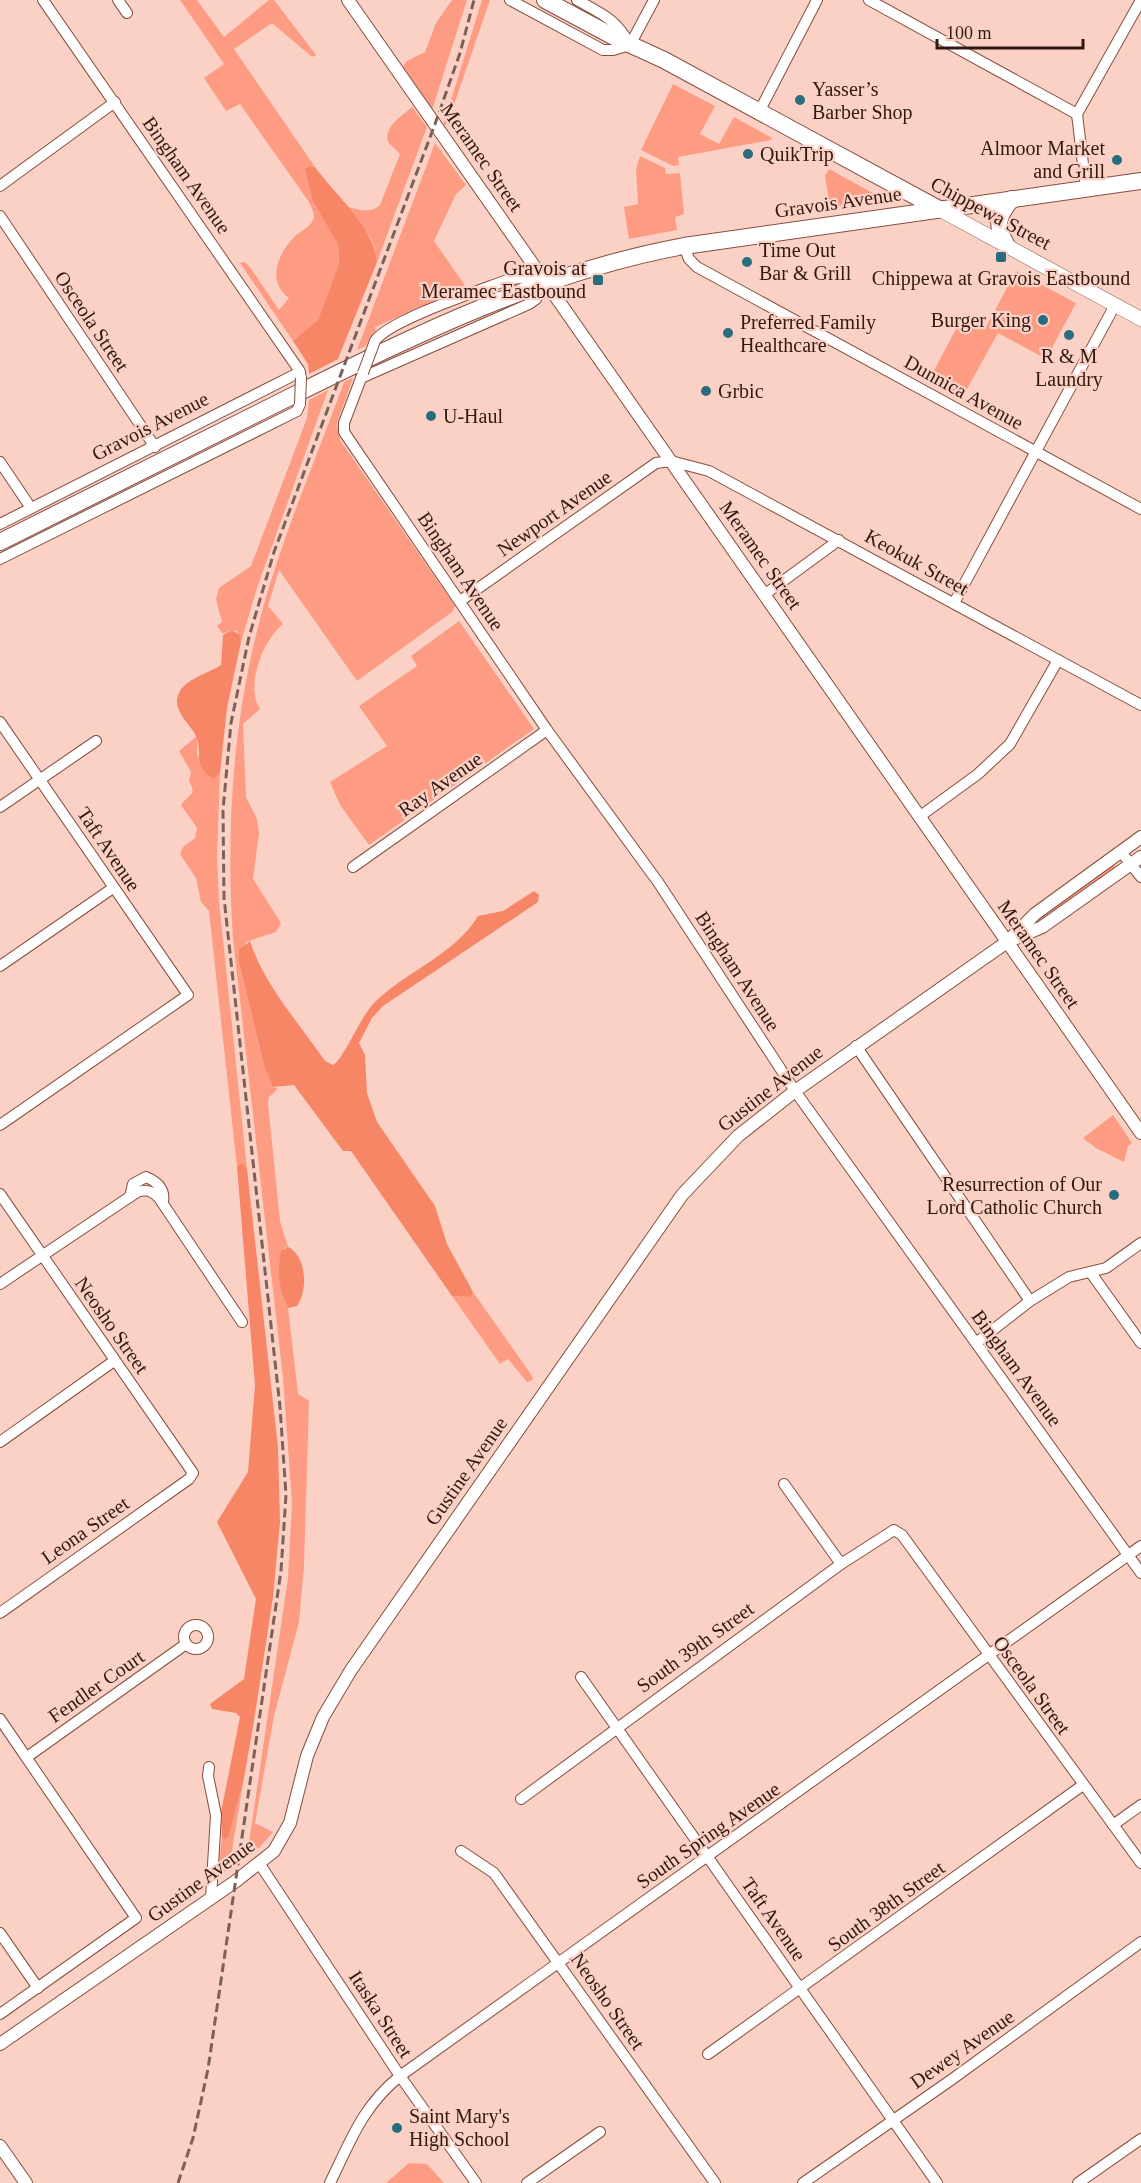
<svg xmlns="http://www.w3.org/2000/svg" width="1141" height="2183" font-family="Georgia,serif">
<rect width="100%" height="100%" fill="#fbd1c6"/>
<g fill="#fd9c82">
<path d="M180 0H197L224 37 269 0H274L316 55 312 57 272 23 234 49 315 167 310 166 328 224 338 244 339 263 318 320 293 341 240 263 244 262 250 267 279 310 289 298C266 281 278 253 295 236 301 231 310 227 313 220 316 214 311 207 309 202L240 104 226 111 204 78 224 64Z"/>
<polygon points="452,0 467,0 432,110 403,66 407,61 425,52 436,23"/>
<polygon points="482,0 490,0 448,122 443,126"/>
<polygon points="673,84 715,106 700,134 719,144 734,117 772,138 771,140 678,157 679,165 673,166 641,150"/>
<path d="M412 107 427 127 377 262C376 237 361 225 346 206 357 210 371 214 380 205L400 154 388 142C384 126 401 117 412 107Z"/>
<polygon points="435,143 466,185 456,194 434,241 466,287 375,327 376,331 365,346 357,350"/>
<polygon points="640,156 665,168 666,174 680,173 684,214 675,217 677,230 629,239 624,207 638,204 636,169"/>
<polygon points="829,169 884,199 830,207 825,176"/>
<polygon points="1016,271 1076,303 1046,359 998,333 962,398 929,380 964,314 986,327"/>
<path d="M353 378 337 423 340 440 455 606 452 612 357 681 279 570 268 606 283 624C263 640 245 686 260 709L243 724 246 797 257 819 259 833 253 879 281 923 276 932 246 942 239 963 265 1069 273 1087 278 1089 269 1097 268 1103 280 1221 288 1247 284 1248V1300L288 1308 298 1394 309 1401 304 1566 299 1622 274 1716 255 1823 273 1832 260 1847 247 1856 288 1578 292 1503 283 1378 233 939C226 832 232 727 259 623 280 541 315 462 344 382Z"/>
<polygon points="328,390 257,588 241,642 237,631 231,630 223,634 217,626 222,622 216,599 219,588 251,566 307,418 309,400"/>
<polygon points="459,621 534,729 369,845 340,805 330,782 387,746 359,706 417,666 411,656"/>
<path d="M197 736V755L214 779 220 773 217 856 219 901 247 1169 244 1164 237 1167 209 911 201 902 196 878 180 854 183 847 195 838 197 828 181 805C190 793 197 795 189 781L191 772 179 751Z"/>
<polygon points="1114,864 1116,869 1040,922 1037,917"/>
<polygon points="1113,1115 1132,1143 1128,1146 1124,1162 1096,1148 1083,1138"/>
<polygon points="473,1292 528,1370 533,1378 531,1381 527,1382 508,1359 500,1364 452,1296 470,1297"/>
<polygon points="244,1778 229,1868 217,1878 222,1838 225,1840 229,1836"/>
<polygon points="409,2163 427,2164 444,2183 386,2183"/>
</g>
<g fill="#f78667">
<path d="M310 166 315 167C335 195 375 228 377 262L338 359 309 374 308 364 293 341 318 320 339 263 338 244 313 201 305 169Z"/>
<path d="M232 630 240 635 241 642 227 708 220 773 214 779C191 767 204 750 195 734 188 722 171 709 179 693 185 679 209 673 221 665L223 635Z"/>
<path d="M534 891 539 895 538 902 383 1006 372 1018 359 1043 365 1055 367 1093 377 1122 435 1206 447 1244 473 1292 471 1297 452 1296 351 1151H343L294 1085 273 1087 265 1069 239 963V950L250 941C264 985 299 1023 325 1061L333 1065C343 1060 360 1018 373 1004 404 972 455 955 478 916L503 911Z"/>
<polygon points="240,1164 244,1164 247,1169 278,1447 280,1522 273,1597 254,1721 244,1778 229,1836 225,1840 222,1838 221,1812 240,1717 236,1713 212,1709 210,1704 244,1679 256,1599 217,1522 248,1472 255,1385 237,1167"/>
<path d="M288 1247C307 1256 308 1291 297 1306L288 1308C279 1291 277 1270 281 1251Z"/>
</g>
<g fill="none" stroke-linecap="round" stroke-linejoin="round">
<defs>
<g id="minor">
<polyline points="43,0 299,370 301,378"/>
<polyline points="118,0 127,13"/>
<polyline points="510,0 603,50 613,50 630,45"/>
<path d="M577 0C602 14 616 19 630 45"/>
<polyline points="869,0 1077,114"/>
<polyline points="630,45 654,0"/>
<polyline points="759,112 817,0"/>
<polyline points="1077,114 1141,0"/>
<polyline points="1077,114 1086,189"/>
<polyline points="0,186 115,102"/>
<polyline points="0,216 155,447"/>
<polyline points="684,246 689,259 697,267 1141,509"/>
<polyline points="363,373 344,423 344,432 547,730 658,882 795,1091 1141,1573"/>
<path d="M361 378 529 304 536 299 544 281 519 278 507 280C481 290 387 321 375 341"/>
<polyline points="0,462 31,508"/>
<polyline points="0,524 300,372"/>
<polyline points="0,559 297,411 300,404"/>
<polyline points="764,595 839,540"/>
<polyline points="460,601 656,463 671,461 709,471 1141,705"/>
<polyline points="954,603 1115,305"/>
<polyline points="0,722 188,995 0,1125"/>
<polyline points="0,807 96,741"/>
<polyline points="919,817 978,774 1010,744 1058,660"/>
<polyline points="1121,852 1141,877"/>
<polyline points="353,867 547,730"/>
<polyline points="0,966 113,888"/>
<polyline points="856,1046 1030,1301"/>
<polyline points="0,1194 193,1473 189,1479 0,1613"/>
<path d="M130 1197 133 1184 146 1177C158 1182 165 1190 163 1202"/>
<polyline points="1091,1273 1141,1343"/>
<path d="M0 1284 137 1192C145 1189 153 1191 159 1198L242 1322"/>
<polyline points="976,1343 1030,1301 1069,1277 1106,1268 1141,1243"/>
<polyline points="0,1442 114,1361"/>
<polyline points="784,1484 841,1564"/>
<circle cx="196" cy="1637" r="12"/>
<polyline points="581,1677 937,2183"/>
<polyline points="0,1719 136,1918 0,2014"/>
<polyline points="27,1757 186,1644"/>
<polyline points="209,1767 208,1776 216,1815 211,1898"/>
<polyline points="521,1799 841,1564 894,1530 902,1535 1141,1863"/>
<polyline points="1113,1825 1141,1805"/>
<polyline points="461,1851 494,1873 715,2183"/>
<polyline points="259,1863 400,2076 476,2183"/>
<polyline points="0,1933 38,1988"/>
<polyline points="708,2054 1083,1785"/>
<path d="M330 2183C351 2140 362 2107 400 2076L1141 1546"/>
<polyline points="527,2183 600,2132"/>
<polyline points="803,2183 951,2080 1141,1942"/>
<polyline points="1078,2183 1141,2139"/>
</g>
<g id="tertiary">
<polyline points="348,0 1141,1133"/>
<polyline points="1012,937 1035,914 1141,837"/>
<polyline points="0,2044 236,1881 274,1851 290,1823 307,1756 323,1717 351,1670 682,1195 738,1136 795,1091 1007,942 1042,927 1141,857"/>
<polyline points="0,2146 26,2183"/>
</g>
<polyline id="secondary" points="937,208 1141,319"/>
<g id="primary">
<polyline points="545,0 616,38 664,60 937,208"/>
<path d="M1007 246C995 225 997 217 1012 199"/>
<path d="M0 542C97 493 194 444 292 396 419 333 543 272 684 246L1141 181"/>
</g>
</defs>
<use href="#minor" stroke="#874d3d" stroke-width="12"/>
<use href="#tertiary" stroke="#874d3d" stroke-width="14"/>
<use href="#secondary" stroke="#874d3d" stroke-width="15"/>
<use href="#primary" stroke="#874d3d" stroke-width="18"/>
<use href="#minor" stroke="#fff" stroke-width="10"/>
<use href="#tertiary" stroke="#fff" stroke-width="12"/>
<use href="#secondary" stroke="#fff" stroke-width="14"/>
<use href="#primary" stroke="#fff" stroke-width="16"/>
<polyline stroke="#7f6057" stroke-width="3" stroke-dasharray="9 4.5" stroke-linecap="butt" points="178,2183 193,2138 208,2069 281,1571 286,1495 280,1407 224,898 223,810 231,723 249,637 274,552 435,124 460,53 474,0"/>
<defs>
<g id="minor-bridge">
<polyline points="363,373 375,341"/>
<polyline points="300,404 301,378"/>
</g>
</defs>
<use href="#minor-bridge" stroke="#874d3d" stroke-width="12" stroke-linecap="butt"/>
<use href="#minor-bridge" stroke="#fff" stroke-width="10"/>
</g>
<g fill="#286d7d" stroke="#fbd1c6" stroke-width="2">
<circle cx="800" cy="100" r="6"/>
<circle cx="748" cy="154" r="6"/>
<circle cx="1117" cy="160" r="6"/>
<rect x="995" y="251" width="12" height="12" rx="3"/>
<circle cx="747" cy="262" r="6"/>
<rect x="592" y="274" width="12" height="12" rx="3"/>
<circle cx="1043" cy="320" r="6"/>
<circle cx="728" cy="333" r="6"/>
<circle cx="1069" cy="335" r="6"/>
<circle cx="706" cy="391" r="6"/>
<circle cx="431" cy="416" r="6"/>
<circle cx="1114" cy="1195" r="6"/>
<circle cx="397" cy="2128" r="6"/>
</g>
<g text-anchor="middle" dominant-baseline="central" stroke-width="4.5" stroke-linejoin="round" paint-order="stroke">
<g font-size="20" fill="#311912" stroke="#fbd1c6" text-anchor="start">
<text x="812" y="89">Yasser’s<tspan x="812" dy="23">Barber Shop</tspan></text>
<text x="1105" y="148" text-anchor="end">Almoor Market<tspan x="1105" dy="23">and Grill</tspan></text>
<text x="760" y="154">QuikTrip</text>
<text x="759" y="250">Time Out<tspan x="759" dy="23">Bar &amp; Grill</tspan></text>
<text x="586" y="268" text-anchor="end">Gravois at<tspan x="586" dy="23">Meramec Eastbound</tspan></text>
<text x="1001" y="278" text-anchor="middle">Chippewa at Gravois Eastbound</text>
<text x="1031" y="320" text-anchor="end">Burger King</text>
<text x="740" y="322">Preferred Family<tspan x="740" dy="23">Healthcare</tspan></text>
<text x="1069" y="356" text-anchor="middle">R &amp; M<tspan x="1069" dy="23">Laundry</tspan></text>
<text x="718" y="391">Grbic</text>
<text x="443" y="416">U-Haul</text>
<text x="1102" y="1184" text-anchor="end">Resurrection of Our<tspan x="1102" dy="23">Lord Catholic Church</tspan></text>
<text x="409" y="2116">Saint Mary's<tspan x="409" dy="23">High School</tspan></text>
</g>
<g font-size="20" fill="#311912" stroke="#fbd1c6">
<text transform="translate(482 157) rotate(55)">Meramec Street</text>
<text transform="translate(187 175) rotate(55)">Bingham Avenue</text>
<text transform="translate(838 202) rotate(-8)">Gravois Avenue</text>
<text transform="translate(991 213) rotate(28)">Chippewa Street</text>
<text transform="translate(92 321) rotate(56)">Osceola Street</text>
<text transform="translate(964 392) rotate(29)">Dunnica Avenue</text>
<text transform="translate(150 426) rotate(-27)">Gravois Avenue</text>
<text transform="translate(554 513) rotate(-35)">Newport Avenue</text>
<text transform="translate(761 555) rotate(55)">Meramec Street</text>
<text transform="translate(917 562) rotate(29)">Keokuk Street</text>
<text transform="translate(461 571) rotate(56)">Bingham Avenue</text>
<text transform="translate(440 784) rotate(-35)">Ray Avenue</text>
<text transform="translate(109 849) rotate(56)">Taft Avenue</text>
<text transform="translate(1039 954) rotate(55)">Meramec Street</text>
<text transform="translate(738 971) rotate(57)">Bingham Avenue</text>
<text transform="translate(770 1088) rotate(-38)">Gustine Avenue</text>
<text transform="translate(112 1325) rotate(55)">Neosho Street</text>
<text transform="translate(1017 1368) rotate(54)">Bingham Avenue</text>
<text transform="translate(466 1471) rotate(-55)">Gustine Avenue</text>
<text transform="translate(85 1530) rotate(-35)">Leona Street</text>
<text transform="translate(695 1647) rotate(-36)">South 39th Street</text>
<text transform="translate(1032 1685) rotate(54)">Osceola Street</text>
<text transform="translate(96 1686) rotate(-35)">Fendler Court</text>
<text transform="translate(708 1835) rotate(-35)">South Spring Avenue</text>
<text transform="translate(201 1880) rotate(-36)">Gustine Avenue</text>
<text transform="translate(886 1906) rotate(-36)">South 38th Street</text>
<text transform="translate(774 1919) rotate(55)">Taft Avenue</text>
<text transform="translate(608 2001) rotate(55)">Neosho Street</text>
<text transform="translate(381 2014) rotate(57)">Itaska Street</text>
<text transform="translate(962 2049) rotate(-35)">Dewey Avenue</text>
</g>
</g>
<path d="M937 39v9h146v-9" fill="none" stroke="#311912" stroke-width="3"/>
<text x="946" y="39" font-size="18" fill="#311912" stroke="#fbd1c6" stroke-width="4.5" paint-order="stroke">100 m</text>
</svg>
